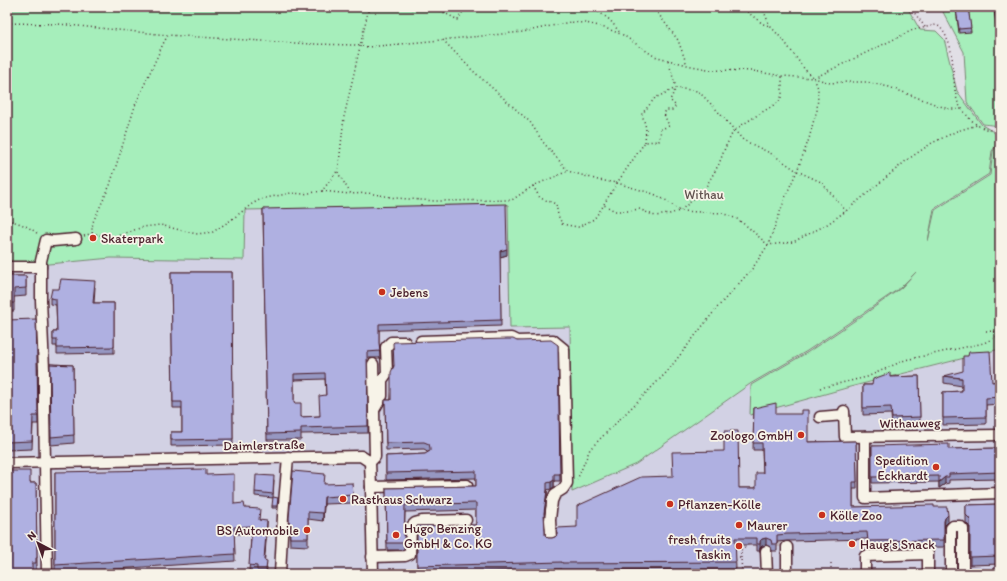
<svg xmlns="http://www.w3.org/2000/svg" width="1007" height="581" font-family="Itim,sans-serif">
<rect width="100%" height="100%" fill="#e1dfe6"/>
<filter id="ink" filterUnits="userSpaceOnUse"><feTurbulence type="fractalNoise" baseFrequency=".025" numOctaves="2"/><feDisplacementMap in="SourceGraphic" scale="8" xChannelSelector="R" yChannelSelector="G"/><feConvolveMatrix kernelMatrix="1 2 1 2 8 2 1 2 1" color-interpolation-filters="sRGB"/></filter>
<g filter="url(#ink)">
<polygon fill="#d2d1e4" points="509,205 510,328 570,327 572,492 636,464 750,384 750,415 850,388 1000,349 1000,574 7,574 7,268 111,258 244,260 245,210"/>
<g fill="#a6eebb" stroke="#788673">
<polygon points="7,7 907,7 920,30 936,31 944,39 957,91 982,125 1000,136 1000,140 992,151 989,174 934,209 928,241 935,210 990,175 993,151 1000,142 1000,349 850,387 750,415 751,385 808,352 866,313 901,288 916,272 900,288 865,312 807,351 750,384 636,464 572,492 570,327 510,328 508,205 245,210 244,260 111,258 7,268"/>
<polygon points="945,7 1000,7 1000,126 983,124 967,102 964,52 943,12"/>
</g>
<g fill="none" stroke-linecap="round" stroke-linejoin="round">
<polyline stroke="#c3b9c1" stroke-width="10" stroke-dasharray="10 5" stroke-linecap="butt" points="780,527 780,547"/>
<defs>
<g id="minor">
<polyline points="7,267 41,267"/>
<polyline points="421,341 511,338 517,341 553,340 564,349 567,483 563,489 555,494 552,501 550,520 551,539"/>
<polyline points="374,410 382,396 382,380 387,373 386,347 391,342 405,342"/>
<polyline points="844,411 845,437 1000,435"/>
<polyline points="820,417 844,415"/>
<polyline points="865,437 865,498 1000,493"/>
<polyline points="370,462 375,457 373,364"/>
<polyline points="7,463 361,456 370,462 371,487 373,574"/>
<polyline points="371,487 467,485"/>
<polyline points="787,547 787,574"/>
<polyline points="766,551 767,574"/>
<polyline points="372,557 405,556 410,554 411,527 415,523 422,521 466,520"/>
<polyline points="47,574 44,408 44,369 41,300 41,261 46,240 53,241 76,239"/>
<polyline points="280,574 283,516 288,457"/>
<polyline points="865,574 865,556 928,554 928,574"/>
<polyline points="951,574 951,528 953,526 960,526 963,529 963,574"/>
</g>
</defs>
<use href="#minor" stroke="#4a1f2b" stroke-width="13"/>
<g stroke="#4a1f2b" stroke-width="1.5" stroke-dasharray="1 3" stroke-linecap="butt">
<polyline points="369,7 344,117 338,173 351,194 368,193 396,198 435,201 512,200 533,186 568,171"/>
<polyline points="408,7 414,10 425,7"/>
<polyline points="438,7 441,11 458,20 461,14 467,7"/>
<polyline points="592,7 610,20 621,34"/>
<polyline points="653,7 678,40 687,65"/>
<polyline points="741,7 763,24 770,26 784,41 803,67 808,73 814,78"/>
<polyline points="762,7 770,26"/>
<polyline points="910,7 925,27"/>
<polyline points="7,23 58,24 168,35 312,44 355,45 368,47 523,32 570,22 586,23 599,26 613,31 623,35 654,56 687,65 712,70 753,71 782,76 814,78 830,83 847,82 866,82 889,87 948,109 962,109"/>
<polyline points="443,40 472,70 499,94 530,122 543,142 568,171 598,180 617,183 654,194 667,201 680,211 722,213 737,219 748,227 768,245 793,242 826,225 846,211 907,160 932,143 957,131 977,125"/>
<polyline points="814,78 913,30 936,25 940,27 945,34 950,46 952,56 955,91 957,100 959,105 969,118 977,125 985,129 997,131 1000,131"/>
<polyline points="645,142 646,128 642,114 655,98 676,88 698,91 714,107 743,140 772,154 797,171 821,182 846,211"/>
<polyline points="533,186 540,198 556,204 558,215 562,224 578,227 594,219 604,205 615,211 629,211 639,209 655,216 669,214 680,211 704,190 719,164 725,148 734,130 764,111 779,102 782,95 782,76"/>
<polyline points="322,191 350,194"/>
<polyline points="604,204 617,183 645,142 659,141 661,129 669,126 664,114 666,110 672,110 676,106 670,100 676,88 668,60"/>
<path d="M7 220C20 223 28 226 38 234"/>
<polyline points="92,233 111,238 143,227 160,225 196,234 213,232 231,220 252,204 261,199 291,193 303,194 322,191 338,170"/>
<polyline points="84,236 92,233 92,228 93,222 110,185 136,103 163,44 168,35"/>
<polyline points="986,331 1000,332"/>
<polyline points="820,388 867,377 905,360 984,343 1000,335"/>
<polyline points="577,480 590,449 666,373 716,309 752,269 768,245 787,193 797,171 809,139 813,123 817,110 818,96 818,88 814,78"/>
<polyline points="735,558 741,558 742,574"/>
<polyline points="741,558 741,550 748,545"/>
<polyline points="831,563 831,574"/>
<polyline points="906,574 906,569"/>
</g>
<use href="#minor" stroke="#f7f3e8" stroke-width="10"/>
</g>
<g fill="#9697c2" stroke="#4a1f2b" fill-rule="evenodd">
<polygon points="960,7 968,7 971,32 959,33 956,9 960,8"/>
<polygon points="994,7 1000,7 1000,25 996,25"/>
<path d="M263 209 507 255 500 257 501 326 379 330V344L380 358H367L368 433 301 434V440H267ZM325 379 326 395 320 416 301 417 294 403V380Z"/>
<polygon points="171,272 232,272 233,445 171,446 171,432 182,432 182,408 173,408"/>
<polygon points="7,276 26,276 26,296 14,297 14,311 7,311"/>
<polygon points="95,287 94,303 114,303 114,353 57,354 57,346 53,346 53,332 57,332 56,305 50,304 50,298"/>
<polygon points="7,320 37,360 38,424 33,424 32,449 7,450"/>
<polygon points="517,341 558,345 560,481 554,481 554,487 551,489 547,490 547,497 544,518 545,532 545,535 548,538 552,538 577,527 739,488 756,488 763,473 762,450 753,450 754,408 776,414 808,442 856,441 857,489 853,489 853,507 934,507 948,522 945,525 944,528 944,547 868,548 867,539 790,541 787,541 777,542 777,551 772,551 771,547 766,545 762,546 760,548 760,551 757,551 757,545 735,545 736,569 562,570 562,569 417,573 417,526 476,525 476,510 405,512 404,550 387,550 386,488 476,486 476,478 386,480 386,456 425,454 429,452 424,449 386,450 385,400 391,400 393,366"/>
<polygon points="50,364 73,365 74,443 51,445"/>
<polygon points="919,376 920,425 892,426 891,414 863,415 863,385 872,385 890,377"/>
<polygon points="944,376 992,382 1000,381 1000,404 986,405 986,424 943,425 943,392 962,391 962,386 944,383"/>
<polygon points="872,446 949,449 1000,448 1000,479 949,480 949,483 945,484 939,488 939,482 872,483"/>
<polygon points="7,471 30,483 36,483 37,566 36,566 36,571 32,571 32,574 7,574"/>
<polygon points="55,472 234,504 245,508 260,520 267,528 264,560 267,568 266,574 249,573 251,534 234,534 235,561 55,573"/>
<polygon points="274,480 273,498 255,496 255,492"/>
<polygon points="325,484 353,495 353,503 324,504 323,521 308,519 308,546 290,545 289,518"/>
<polygon points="278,498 277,508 272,508 272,506"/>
<polygon points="1000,504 1000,564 970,565 970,529 969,526 966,523 966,505"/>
</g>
<g fill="#7a7b9e" stroke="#4a1f2b">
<polygon points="507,249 507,255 500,257 500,251"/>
<polygon points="945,477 945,484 939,488 939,482"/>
<polygon points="554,480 554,487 551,489 551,482"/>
<polygon points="547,490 547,497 544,520 544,513"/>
<polygon points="324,497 324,504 323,521 323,513"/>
<polygon points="948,515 948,522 945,525 944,528 945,518"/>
<polygon points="267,521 267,528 264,568 264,560"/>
<polygon points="766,538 766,545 762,546 760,548 760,551 760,541 762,539"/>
</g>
<g fill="#afb0e1" stroke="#4a1f2b" fill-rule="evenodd">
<polygon points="960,7 968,7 971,28 959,29 956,9 960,8"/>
<polygon points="994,7 1000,7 1000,20 996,21"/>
<path d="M506 204 507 249 500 251 501 320 379 324V343L380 351 367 352 368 426 301 428V433L267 434 263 209ZM325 373 326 395 319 396 320 416 301 417V403H294V374Z"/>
<polygon points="171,272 232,272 233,439 171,440 171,432 182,432 182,402 173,402"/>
<polygon points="7,276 26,276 26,288 14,289 14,303 7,303"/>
<polygon points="61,279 95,281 93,303 114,303 114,347 57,348 57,340 53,340 53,332 57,332 56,299 50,298 52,289 59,289"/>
<polygon points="36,319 37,360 38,416 33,416 32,441 7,442 7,320"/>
<polygon points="507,339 513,339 517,341 551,340 558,345 560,474 554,474 554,480 551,482 547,483 547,490 544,513 545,532 545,535 548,538 552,538 555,537 557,535 557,528 577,527 577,506 641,477 673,476 672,452 724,451 724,431 738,431 739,488 756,488 756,473 763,473 762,443 753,443 754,408 776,403 776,414 801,414 801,410 808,410 808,442 856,441 857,482 853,482 853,507 934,505 934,507 947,507 948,515 945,518 944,521 944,540 868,541 867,532 790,534 787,534 777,535 777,544 772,544 771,540 766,538 762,539 760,541 760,544 757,544 757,538 735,538 736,562 562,563 562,562 417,566 417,526 476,525 476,503 405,505 404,543 387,543 386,488 476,486 476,471 386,473 386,456 425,454 430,451 430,448 429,444 424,442 386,443 385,400 391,400 391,372 394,366 393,343 394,342"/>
<polygon points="990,351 992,382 1000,381 1000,398 1000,397 986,398 986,417 943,418 943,392 962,391 962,378 944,376 963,371 963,356 968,356 969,352"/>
<polygon points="50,364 73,365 74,435 51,437"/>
<polygon points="890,373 890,377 919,376 920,417 892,418 891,407 863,408 863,385 872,385 873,379"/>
<polygon points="949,444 949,449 1000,448 1000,472 949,474 949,477 945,477 939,482 939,476 872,477 872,446"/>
<polygon points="206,469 206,475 234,474 234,504 244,503 245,508 260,509 259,520 267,521 264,560 267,561 266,570 257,570 257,566 249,565 252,526 234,527 235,554 55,565 55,472"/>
<polygon points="7,471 30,471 30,483 36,483 37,558 36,558 36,563 32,563 32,572 7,573"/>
<polygon points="293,471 325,474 324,484 352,483 353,495 324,497 323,513 308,512 308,538 290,538 289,518"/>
<polygon points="256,475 274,476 273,494 255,492"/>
<polygon points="273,497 278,498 277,506 272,506"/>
<polygon points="1000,504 1000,556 970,557 970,521 969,518 966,515 966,505"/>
</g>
</g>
<g fill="#c8321e" stroke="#f7f3e8" stroke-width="1.5">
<circle cx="93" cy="238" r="4"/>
<circle cx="382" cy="292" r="4"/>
<circle cx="801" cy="435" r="4"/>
<circle cx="936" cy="467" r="4"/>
<circle cx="343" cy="499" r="4"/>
<circle cx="670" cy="504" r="4"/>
<circle cx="822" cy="515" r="4"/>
<circle cx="739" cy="525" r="4"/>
<circle cx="307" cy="530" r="4"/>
<circle cx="396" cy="535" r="4"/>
<circle cx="852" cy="544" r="4"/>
<circle cx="739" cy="546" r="4"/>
</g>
<g text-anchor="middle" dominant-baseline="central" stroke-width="3.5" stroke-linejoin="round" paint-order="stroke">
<g font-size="13" fill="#61534f" stroke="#f7f3e8">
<text x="704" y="194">Withau</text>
</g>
<g font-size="13" fill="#4a1f2b" stroke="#f7f3e8" text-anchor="start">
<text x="101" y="238">Skaterpark</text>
<text x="390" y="292">Jebens</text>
<text x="793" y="435" text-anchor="end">Zoologo GmbH</text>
<text x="928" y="460" text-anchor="end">Spedition<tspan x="928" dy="15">Eckhardt</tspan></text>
<text x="351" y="499">Rasthaus Schwarz</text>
<text x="678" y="504">Pflanzen-Kölle</text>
<text x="830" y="515">Kölle Zoo</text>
<text x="747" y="525">Maurer</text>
<text x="404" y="528">Hugo Benzing<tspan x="404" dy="15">GmbH &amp; Co. KG</tspan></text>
<text x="299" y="530" text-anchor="end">BS Automobile</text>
<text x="731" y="539" text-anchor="end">fresh fruits<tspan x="731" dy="15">Taskin</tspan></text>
<text x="860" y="544">Haug's Snack</text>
</g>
<g font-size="13" fill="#4a1f2b" stroke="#f7f3e8">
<text transform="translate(910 423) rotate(-1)">Withauweg</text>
<text transform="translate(264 445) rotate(-1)">Daimlerstraße</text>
</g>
</g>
<rect width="1007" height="581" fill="none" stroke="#f7f3e8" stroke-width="24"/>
<rect x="12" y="12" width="983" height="557" fill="none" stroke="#4a1f2b" stroke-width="1.5" filter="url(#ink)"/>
<g transform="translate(38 543) rotate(319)" stroke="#f7f3e8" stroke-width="3" paint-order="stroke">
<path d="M0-3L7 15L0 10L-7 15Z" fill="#4a1f2b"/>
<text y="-6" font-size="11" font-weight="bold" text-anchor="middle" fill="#4a1f2b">N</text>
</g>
</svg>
